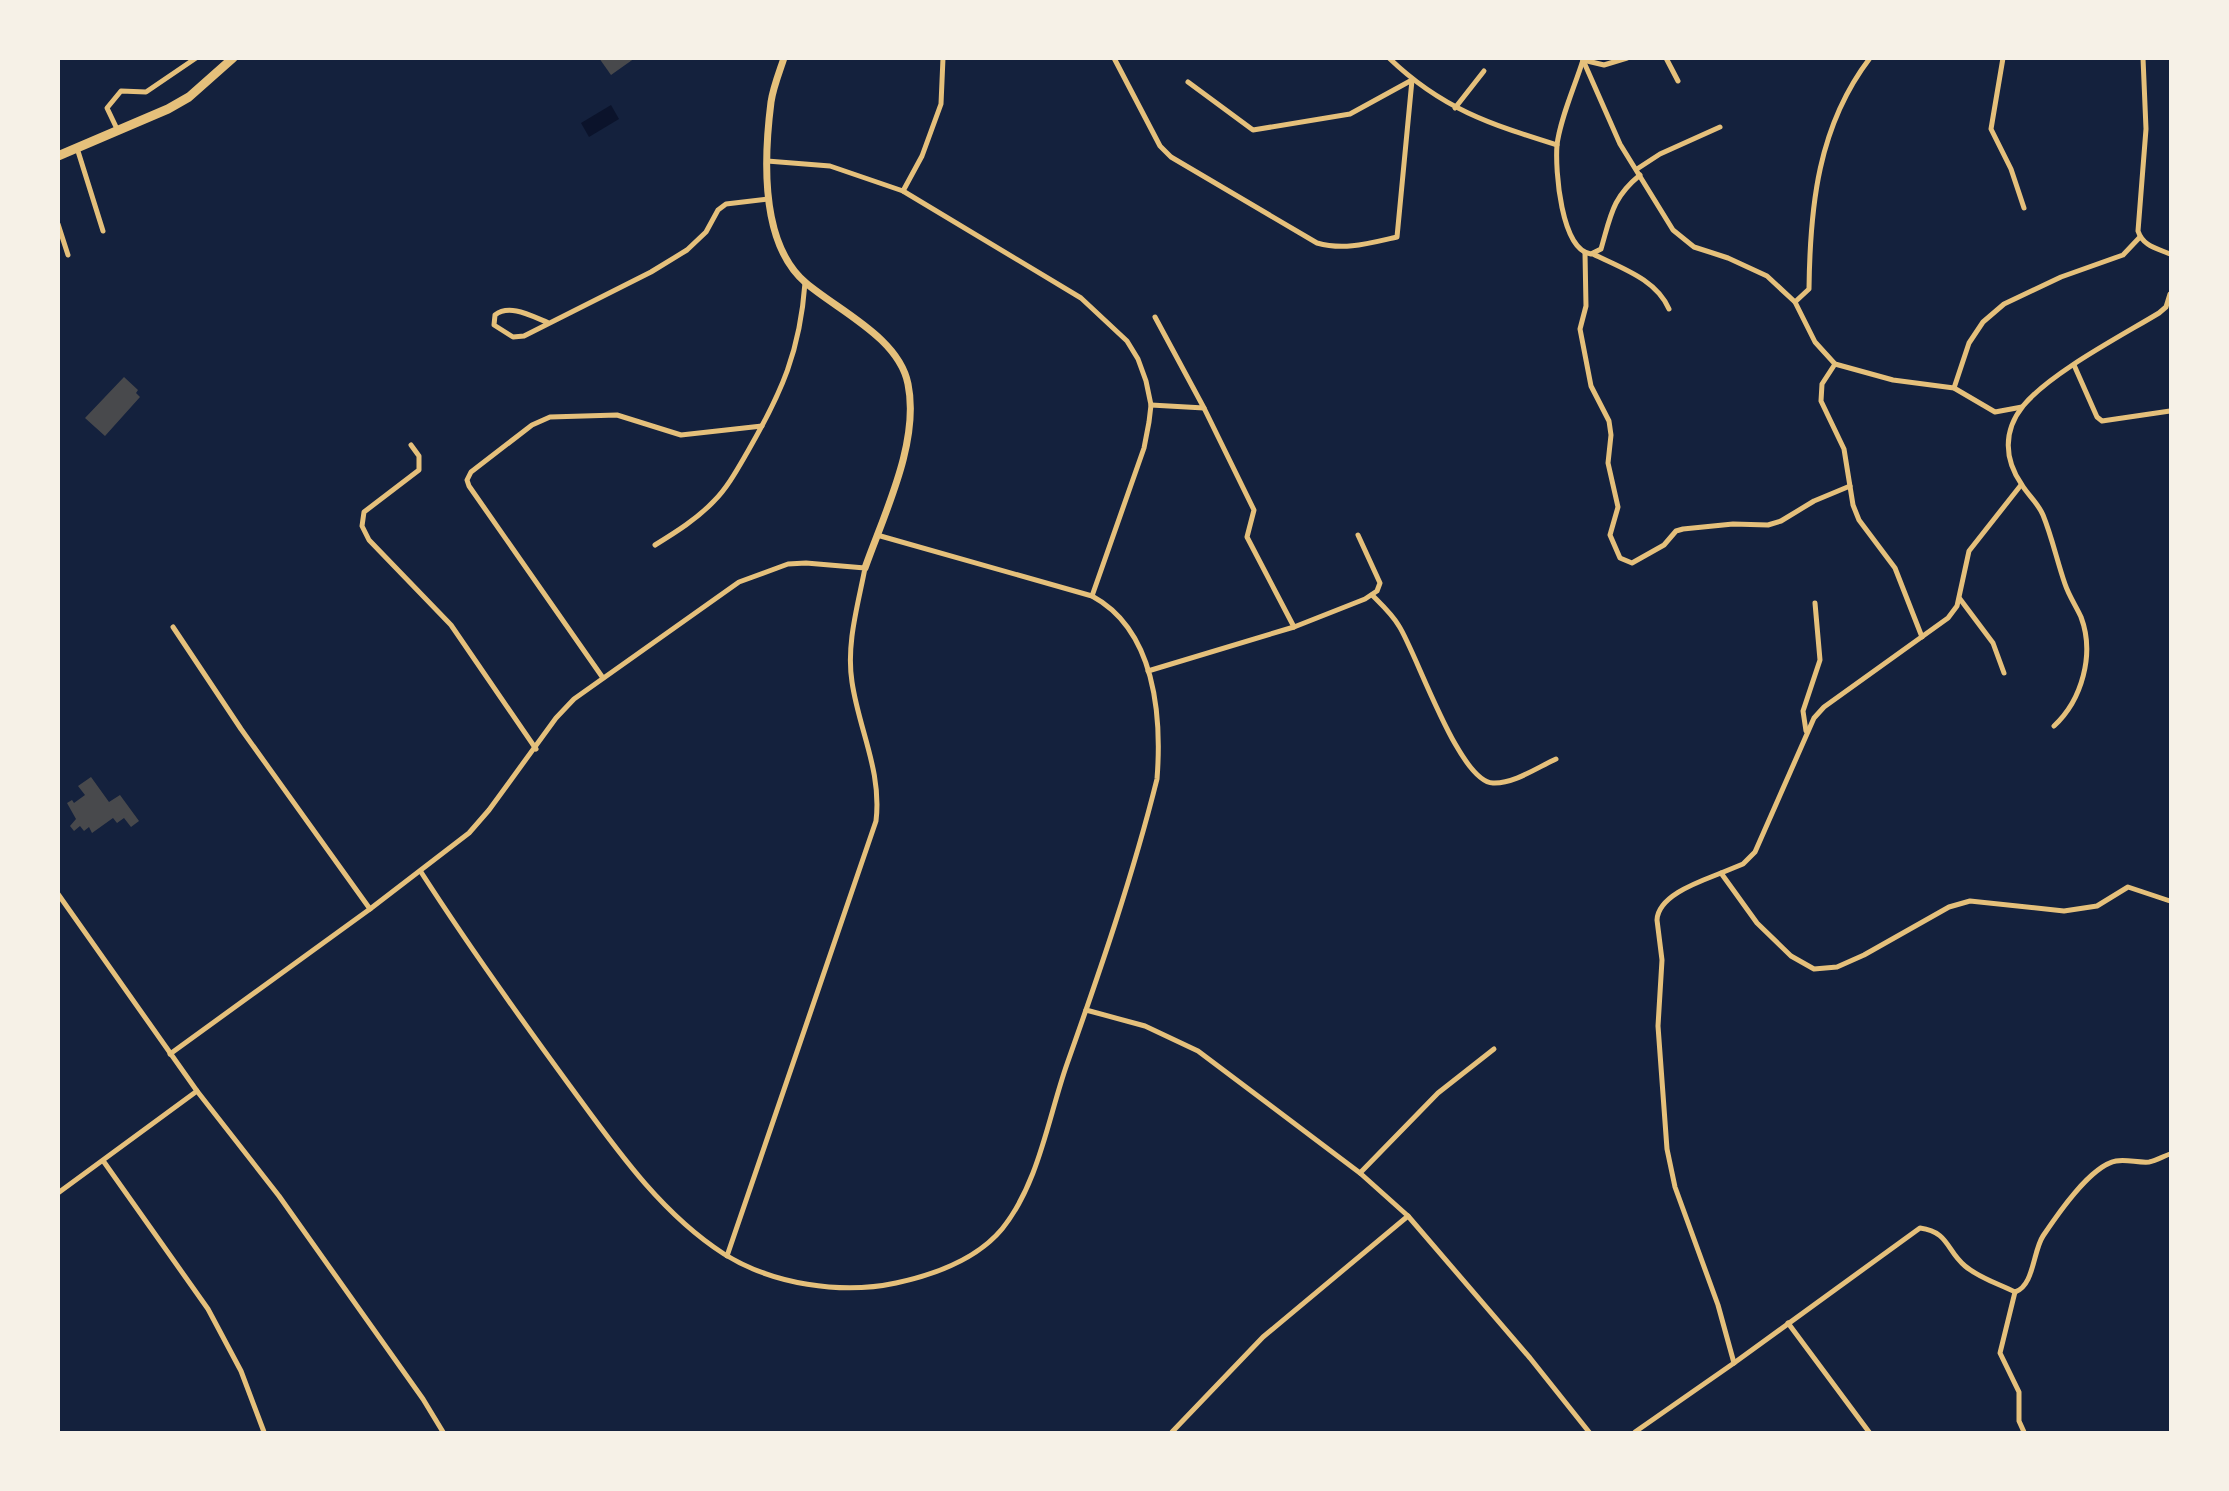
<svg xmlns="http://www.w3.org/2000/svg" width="2229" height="1491" font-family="Figtree,sans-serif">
<rect width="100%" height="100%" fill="#14213d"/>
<polygon fill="#0b132b" points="611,105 619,119 589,137 581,123"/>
<g fill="#48494c">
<polygon points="599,58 635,58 611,75"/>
<polygon points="124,377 138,390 136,393 140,397 105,436 85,418"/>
<polygon points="91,777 109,802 120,795 139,821 131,827 124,818 117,823 113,818 92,833 89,827 84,831 80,826 74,831 70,826 76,819 67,803 72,800 74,803 85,795 78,786"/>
</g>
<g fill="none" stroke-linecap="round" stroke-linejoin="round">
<g stroke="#e5c07b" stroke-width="5">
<path d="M1114 58 1160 146 1171 157 1317 243C1345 251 1370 243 1397 237L1412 80"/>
<path d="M1389 58C1442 109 1490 124 1557 145"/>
<polyline points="1666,58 1678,81"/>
<path d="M1870 58C1818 126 1810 206 1809 289L1795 302 1815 342 1835 364 1893 380 1954 388 1995 412 2022 407"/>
<polyline points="2003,58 1991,129 2011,169 2024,208"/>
<path d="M2143 58 2146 129 2138 231C2143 246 2156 248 2170 254"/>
<polyline points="1583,60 1620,144 1673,230 1694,247 1728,258 1767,276 1795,302"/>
<path d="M1583 60C1575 86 1560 119 1557 145 1555 170 1561 250 1591 254L1601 249C1611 215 1612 198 1640 175"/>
<polyline points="1583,60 1604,65 1627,58"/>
<polyline points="1188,82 1253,130 1350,114 1412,80"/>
<polyline points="1455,108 1484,71"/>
<polyline points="118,131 107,108 121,91 146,92 196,58"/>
<polyline points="77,148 103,231"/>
<polyline points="767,161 830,166 903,191 1081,298 1127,341 1138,359 1146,381 1151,405 1149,422 1144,448 1092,596"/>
<polyline points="1637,169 1660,154 1720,127"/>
<polyline points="903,191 922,156 941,104 943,58"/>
<polyline points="58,224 68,255"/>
<polyline points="1585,253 1586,306 1580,329 1591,386 1609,421 1611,435 1608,463 1618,507 1610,535 1620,558 1632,563 1664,545 1676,531 1683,529 1733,524 1768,525 1781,521 1814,501 1850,486"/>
<path d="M1593 254C1621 268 1656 279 1669 309"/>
<path d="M549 323C533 317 510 303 495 315L494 325 513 337 524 336 651 272 687 250 706 232 718 210 726 204 768 199"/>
<polyline points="1835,364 1822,384 1821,401 1844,449 1853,505 1859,520 1895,568 1922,637"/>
<polyline points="2074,365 2097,417 2102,421 2170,411"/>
<polyline points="1954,388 1969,343 1983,322 2004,304 2061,277 2123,255 2140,237"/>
<polyline points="1151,405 1204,408 1155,317"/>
<polyline points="1204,408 1254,510 1247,537 1294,627"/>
<polyline points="411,445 419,456 419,470 364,512 362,526 369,540 451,625 536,749"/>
<path d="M655 545C676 532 697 519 714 501 728 487 738 468 748 451 782 392 800 351 805 283"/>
<path d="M1372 595C1382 605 1392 614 1399 626 1417 654 1459 782 1493 783 1514 784 1538 767 1556 759"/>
<polyline points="1960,599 1993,643 2004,673"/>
<polyline points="173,627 241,729 370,909"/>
<polyline points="1148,671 1294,627 1365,599 1377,591 1380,583 1358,535"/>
<polyline points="603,678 469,486 467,480 471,472 532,425 550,417 617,415 681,435 762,426"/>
<path d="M2054 726C2082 700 2095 654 2081 617 2076 606 2069 596 2065 584 2057 561 2052 537 2043 515 2038 503 2028 495 2022 485 2004 459 2003 431 2023 406 2050 373 2121 336 2159 313L2166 307 2170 294"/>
<polyline points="1806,731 1803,711 1820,660 1815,603"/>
<path d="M421 872C468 945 518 1015 570 1086 614 1146 660 1213 724 1254 772 1284 841 1295 896 1283 933 1275 977 1259 1002 1229 1039 1183 1048 1118 1067 1064 1100 971 1133 875 1157 779 1162 715 1155 630 1092 596L877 535"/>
<polyline points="1721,873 1743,864 1755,852 1814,718 1824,707 1948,618 1957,606 1969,551 2021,485"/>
<polyline points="58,894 197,1091 279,1196 423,1399 443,1432"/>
<polyline points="1086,1010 1145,1026 1198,1051 1360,1173 1408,1216 1530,1358 1589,1432"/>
<path d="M170 1054 370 909 469 833 489 810 556 718 574 699 739 582 788 564 806 563 865 568C858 605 846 644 852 682 859 730 882 771 876 821L727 1256"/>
<polyline points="104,1162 208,1309 241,1371 264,1432"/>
<polyline points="1360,1173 1438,1093 1494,1049"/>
<polyline points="58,1193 197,1091"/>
<polyline points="2015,1292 2000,1353 2019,1392 2019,1421 2024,1432"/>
<polyline points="1788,1323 1869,1432"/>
<path d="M1734 1363 1920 1228C1949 1232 1946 1250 1965 1266 1979 1278 1999 1284 2015 1292 2034 1286 2033 1251 2043 1236 2057 1215 2090 1166 2116 1161 2127 1159 2138 1163 2149 1162 2156 1161 2164 1156 2170 1154"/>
<polyline points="1172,1432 1263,1337 1408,1216"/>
<path d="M1635 1432 1734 1363 1718 1305 1675 1187 1667 1149 1658 1026 1662 960 1657 920C1658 895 1701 881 1721 873L1757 923 1791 956 1814 969 1837 967 1864 955 1949 907 1970 901 2064 911 2097 906 2128 887 2170 901"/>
</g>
<path stroke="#e5c07b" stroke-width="7" d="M784 58C779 73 773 88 771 102 764 157 760 244 806 283 839 311 899 338 908 384 920 442 884 514 865 568"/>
<polyline stroke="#e5c07b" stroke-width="9" points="58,156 168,109 189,97 233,58"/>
</g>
<rect width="2229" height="1491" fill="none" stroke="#f6f1e7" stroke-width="120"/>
</svg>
